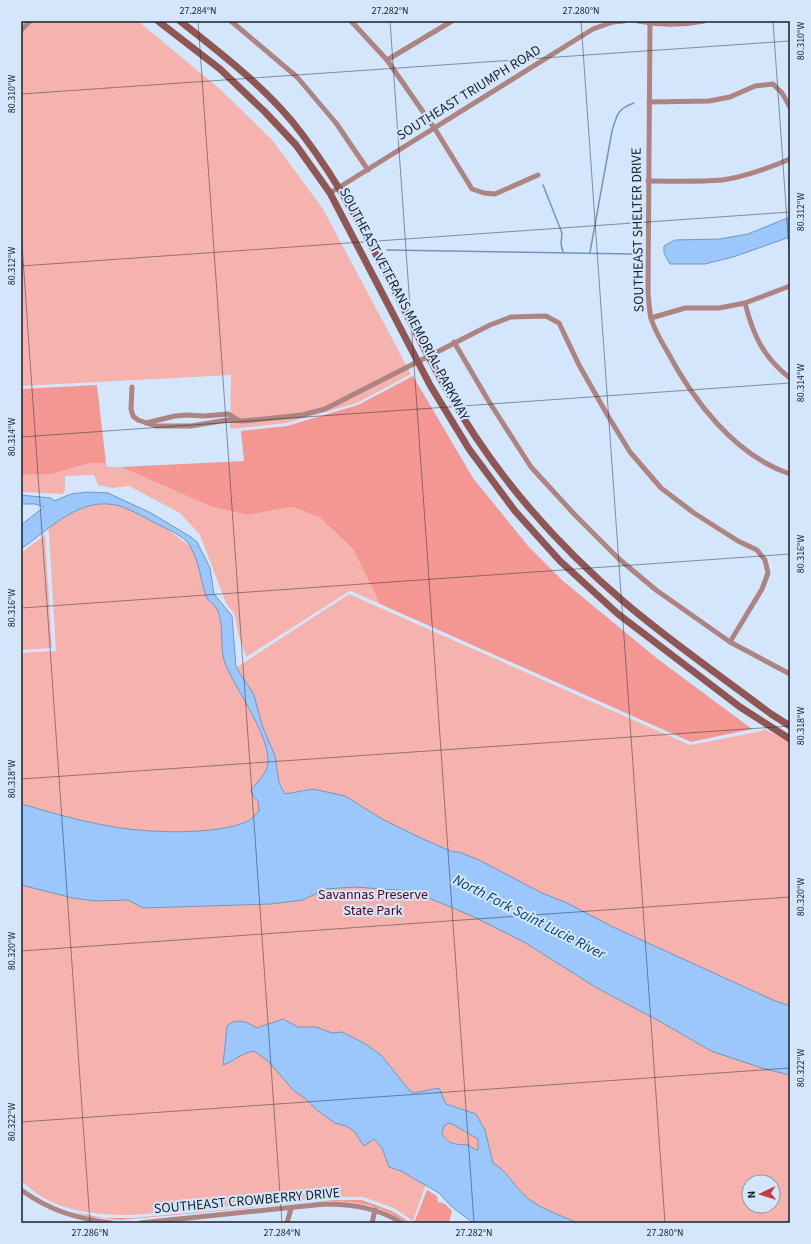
<svg xmlns="http://www.w3.org/2000/svg" width="811" height="1244" font-family="'Source Sans 3',sans-serif">
<rect width="100%" height="100%" fill="#d4e6fc"/>
<g fill="#f6b3ae" fill-rule="evenodd">
<polygon points="21,21 138,21 221,90 273,141 323,209 411,374 357,403 286,423 230,429 231,375 21,386"/>
<polygon points="90,463 106,463 107,467 121,467 212,507 247,515 292,507 319,517 353,549 380,604 351,591 348,592 246,657 238,633 235,615 226,603 200,535 180,513 129,486 112,488 98,485 94,475 65,476 65,491 62,494 21,492 21,475 52,474"/>
<path d="M110 500 167 529 199 553 223 620 234 669 349 594 690 745 762 731 764 729 790 742V1223H538L431 1170 413 1221 394 1208 363 1197H335L133 1215C104 1215 72 1213 46 1199 37 1195 29 1187 21 1181V653L56 651 48 518ZM749 1182H773V1206H749Z"/>
<polygon points="45,535 52,648 21,650 21,553"/>
</g>
<g fill="#f49792">
<polygon points="413,376 473,478 529,547 563,581 659,660 752,729 691,742 380,604 353,549 319,517 292,507 247,515 212,507 121,467 244,461 241,431 287,426 358,405"/>
<polygon points="97,385 106,463 90,463 52,474 21,475 21,389"/>
<polygon points="427,1190 437,1196 438,1202 445,1204 452,1211 449,1223 414,1223"/>
<path d="M335 1200H362L392 1211 411 1223H407C380 1205 357 1201 325 1201L120 1220 91 1217 74 1212 103 1218H133Z"/>
</g>
<g fill="#9bc7fd" stroke="#7495be" fill-rule="evenodd">
<polygon points="790,217 790,237 733,257 705,264 670,264 664,253 664,246 675,240 720,239 748,234"/>
<path d="M87 492 108 493 151 513 191 537 197 542 210 568 214 594 232 616 236 667 254 695 262 725 275 756 279 783 285 794 313 789 345 796 382 819 423 839 453 852H459L479 860 542 893 567 903 613 927 773 1000 790 1006V1075L765 1069 711 1051 661 1022 597 988 524 942 472 916 412 891 354 887 326 889 303 900 271 904 143 908 128 900 96 901 73 898 21 885V804C50 812 79 821 109 826 145 833 216 836 248 821 252 819 256 814 259 811L258 801 253 796 251 790C256 784 264 776 267 768 275 741 234 688 225 663 219 648 225 625 217 609 215 604 209 602 207 598 200 581 200 562 190 546 184 535 166 529 155 523 144 517 132 510 120 506 80 495 50 529 21 549V525L44 507 35 504H21V495L51 498 54 501 71 494Z"/>
<path d="M283 1019 298 1027H316L332 1033 342 1032 364 1043 381 1055 409 1090 414 1093 439 1088 446 1104 476 1114 485 1130 493 1163C507 1171 512 1183 523 1194 537 1208 560 1215 578 1223H473L451 1206 439 1193 401 1171 389 1167 382 1148 374 1139 364 1146 354 1131 346 1126 335 1123 318 1111 306 1099 294 1091 268 1061 254 1051C242 1053 234 1061 223 1065L227 1026C237 1017 247 1022 257 1028ZM449 1123 454 1125 478 1139V1150H476L468 1145C457 1144 450 1146 442 1134L444 1126Z"/>
</g>
<g fill="none" stroke-linecap="round" stroke-linejoin="round">
<g stroke="#7495be" stroke-width="1.5">
<polyline points="367,22 368,21"/>
<polyline points="543,185 562,233 561,244 563,252"/>
<polyline points="387,250 633,254"/>
<path d="M590 252 612 131C617 115 617 109 634 103"/>
</g>
<g stroke="#ad8481" stroke-width="5">
<polyline points="231,21 297,77 336,123 368,170"/>
<polyline points="351,21 387,60 435,129 472,189 484,193 495,194 538,175"/>
<path d="M638 21C659 25 683 25 704 21"/>
<path d="M650 21 648 293C649 301 649 310 651 318 654 329 661 341 667 351 693 400 734 455 790 474"/>
<polyline points="21,30 30,21"/>
<polyline points="387,60 452,21"/>
<polyline points="649,102 709,101 730,97 755,86 773,84 782,93 790,107"/>
<path d="M648 181C673 181 697 182 722 180 745 177 769 168 790 159"/>
<polyline points="330,193 593,29 613,22 624,21"/>
<path d="M745 303C753 335 763 357 790 378"/>
<polyline points="651,318 685,308 719,308 745,303 790,286"/>
<polyline points="454,342 488,400 531,467 575,515 619,559 656,590 730,642 790,674"/>
<polyline points="132,387 131,409 133,416 138,420 156,426 191,426 227,420 243,421 273,418 302,415 325,409 490,325 511,317 546,316 559,323 579,365 608,416 630,452 661,488 694,513 738,541 757,550 765,560 768,573 762,589 730,642"/>
<polyline points="146,423 175,416 187,415 204,416 228,414 238,420"/>
<path d="M21 1190C51 1211 75 1218 111 1223"/>
<path d="M140 1223 325 1204C353 1204 378 1208 402 1223"/>
<polyline points="287,1223 291,1208"/>
<polyline points="372,1223 375,1210"/>
</g>
<g stroke="#8f5653" stroke-width="7">
<polyline points="158,21 220,69 265,112 296,145 330,193 430,385 469,449 515,511 560,561 618,614 740,707 790,739"/>
<path d="M180 21C223 55 269 90 302 134 373 227 411 339 475 436 516 498 568 554 624 602 671 642 722 677 771 714L790 726"/>
</g>
</g>
<path fill="none" stroke="#18202a" stroke-width="1" stroke-opacity="0.45" d="M198 21 282 1223M390 21 474 1223M581 21 665 1223M773 21 790 264M21 94 790 41M21 230 90 1223M21 266 790 212M21 437 790 383M21 608 790 554M21 779 790 726M21 951 790 897M21 1122 790 1068"/>
<g text-anchor="middle" dominant-baseline="central" stroke-width="4" stroke-linejoin="round" paint-order="stroke">
<g font-size="14" fill="#18202a" stroke="#d4e6fc">
<text transform="translate(469 93) rotate(-32)">SOUTHEAST TRIUMPH ROAD</text>
<text transform="translate(638 230) rotate(-91)">SOUTHEAST SHELTER DRIVE</text>
<text transform="translate(404 304) rotate(62)">SOUTHEAST VETERANS MEMORIAL PARKWAY</text>
<text transform="translate(247 1201) rotate(-5)">SOUTHEAST CROWBERRY DRIVE</text>
</g>
<g font-size="14" fill="#58030d" stroke="#d4e6fc">
<text x="373" y="895">Savannas Preserve<tspan x="373" dy="16">State Park</tspan></text>
</g>
<g font-size="15" font-style="italic" fill="#07417c" stroke="#d4e6fc">
<text transform="translate(529 917) rotate(27)">North Fork Saint Lucie River</text>
</g>
</g>
<rect width="811" height="1244" fill="none" stroke="#d4e6fc" stroke-width="44"/>
<g transform="translate(761 1194) rotate(266)"><circle r="19" fill="#d4e6fc" stroke="#8997a8"/>
<path d="M0-3L7 15L0 10L-7 15Z" fill="#c9393e"/>
<text y="-6" font-size="11" font-weight="bold" text-anchor="middle" fill="#18202a">N</text>
</g>
<rect x="22" y="22" width="767" height="1200" fill="none" stroke="#18202a" stroke-width="1.5"/>
<g font-size="10" text-anchor="middle" fill="#18202a">
<text x="198" y="14">27.284°N</text>
<text x="390" y="14">27.282°N</text>
<text x="581" y="14">27.280°N</text>
<text transform="translate(800 41) rotate(-90)" y="4">80.310°W</text>
<text transform="translate(11 94) rotate(-90)" y="4">80.310°W</text>
<text transform="translate(800 212) rotate(-90)" y="4">80.312°W</text>
<text transform="translate(11 266) rotate(-90)" y="4">80.312°W</text>
<text transform="translate(800 383) rotate(-90)" y="4">80.314°W</text>
<text transform="translate(11 437) rotate(-90)" y="4">80.314°W</text>
<text transform="translate(800 554) rotate(-90)" y="4">80.316°W</text>
<text transform="translate(11 608) rotate(-90)" y="4">80.316°W</text>
<text transform="translate(800 726) rotate(-90)" y="4">80.318°W</text>
<text transform="translate(11 779) rotate(-90)" y="4">80.318°W</text>
<text transform="translate(800 897) rotate(-90)" y="4">80.320°W</text>
<text transform="translate(11 951) rotate(-90)" y="4">80.320°W</text>
<text transform="translate(800 1068) rotate(-90)" y="4">80.322°W</text>
<text transform="translate(11 1122) rotate(-90)" y="4">80.322°W</text>
<text x="90" y="1236">27.286°N</text>
<text x="282" y="1236">27.284°N</text>
<text x="474" y="1236">27.282°N</text>
<text x="665" y="1236">27.280°N</text>
</g>
</svg>
